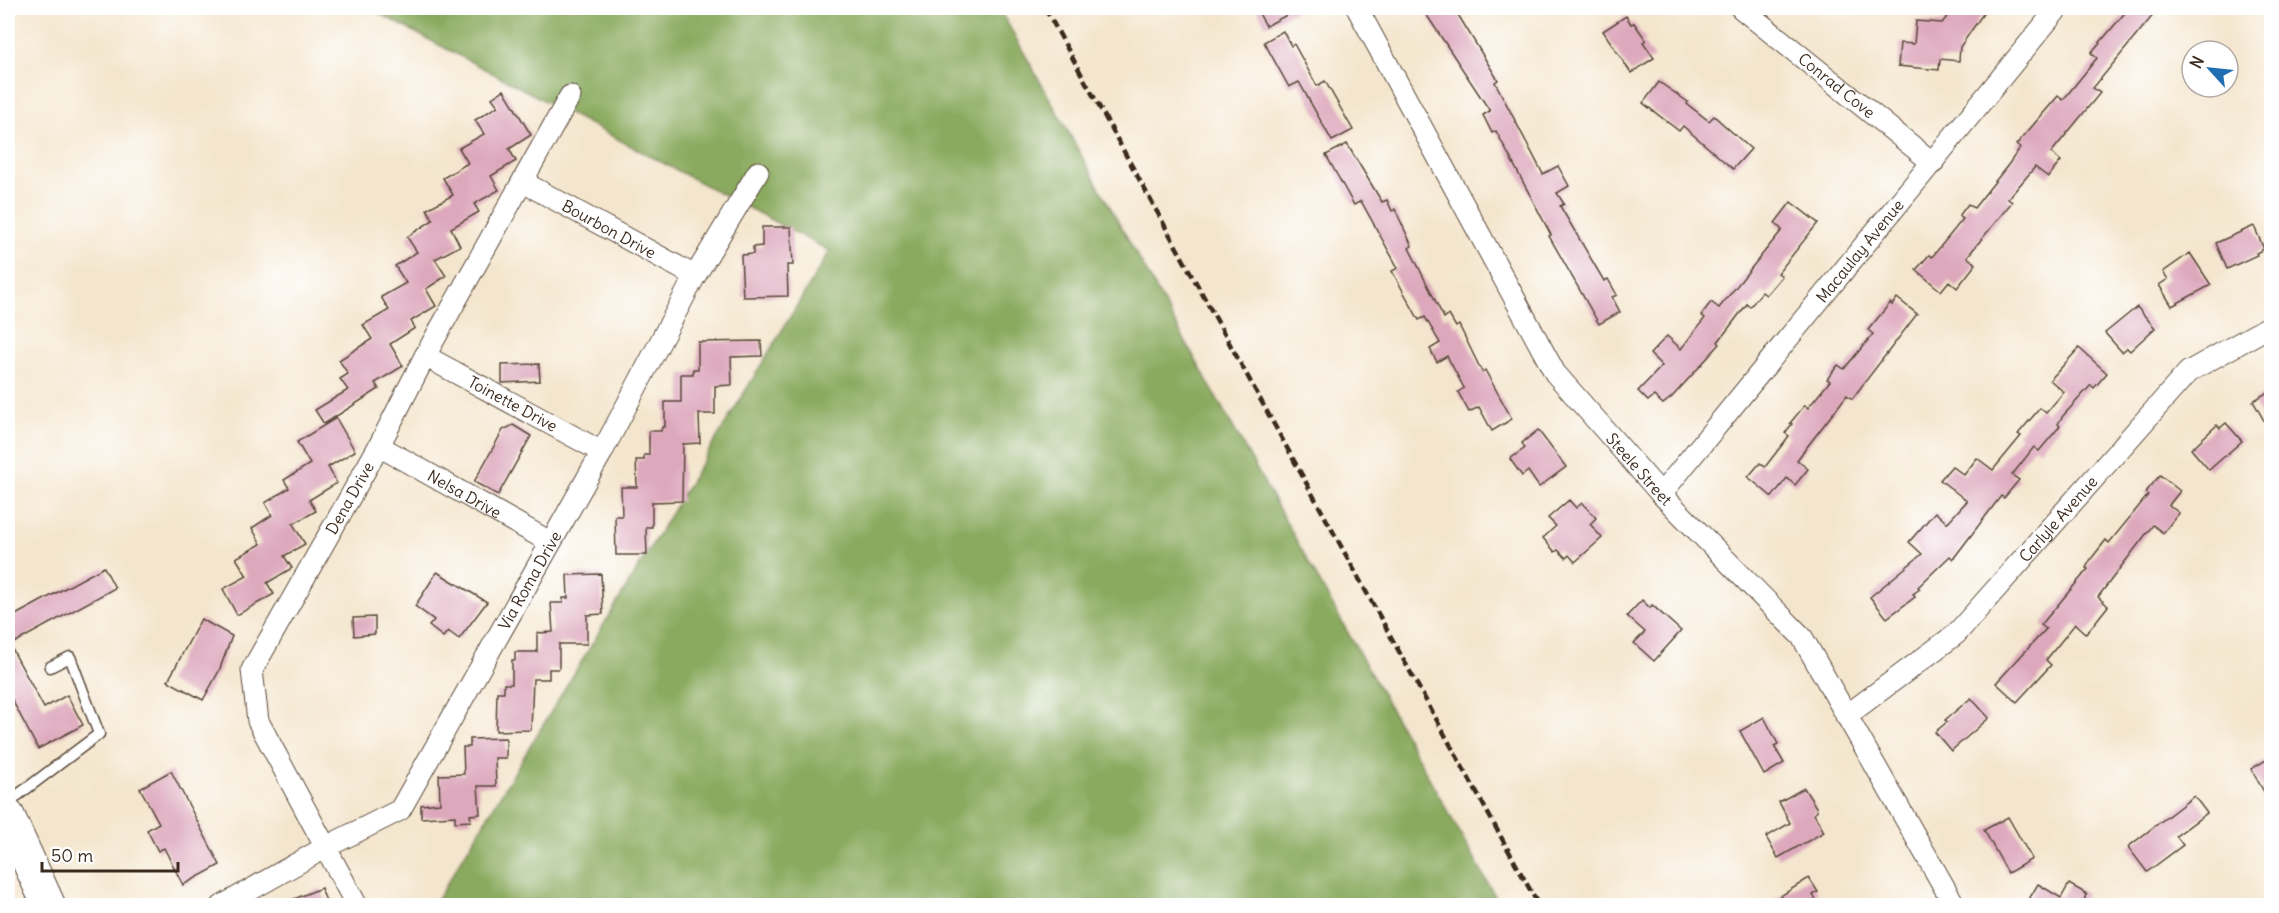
<svg xmlns="http://www.w3.org/2000/svg" width="2279" height="913" font-family="Delius,sans-serif">
<rect width="100%" height="100%" fill="#fff"/>
<filter id="ink" filterUnits="userSpaceOnUse"><feTurbulence type="fractalNoise" baseFrequency=".0167" numOctaves="2"/><feDisplacementMap in="SourceGraphic" scale="12" xChannelSelector="R" yChannelSelector="G"/><feConvolveMatrix kernelMatrix="1 2 1 2 8 2 1 2 1" color-interpolation-filters="sRGB"/></filter>
<filter id="wash" filterUnits="userSpaceOnUse"><feTurbulence type="fractalNoise" baseFrequency=".008" numOctaves="4" result="noise"/><feDisplacementMap in="SourceGraphic" scale="24" xChannelSelector="R" yChannelSelector="G"/><feGaussianBlur stdDeviation="1.35" result="paint"/><feColorMatrix in="noise" values="0 0 0 0 0 0 0 0 0 0 0 0 0 0 0 0 0 1.4 0 .05"/><feComposite in="paint" operator="in"/></filter>
<g filter="url(#wash)">
<rect width="100%" height="100%" fill="#f4e6ce"/>
<polygon fill="#8aaa5e" stroke="#626a3e" stroke-width="1.5" points="369,8 999,8 1500,905 434,905 830,251"/>
<g id="blocks">
<g fill="#dda8bc">
<polygon points="1256,8 1300,8 1266,26"/>
<polygon points="1422,8 1454,8 1498,80 1495,82 1543,174 1558,166 1569,186 1557,193 1564,204 1560,206 1604,281 1608,279 1617,295 1612,297 1620,312 1599,324 1549,236 1551,235 1496,131 1492,133 1483,115 1490,111"/>
<polygon points="1954,8 1987,8 1960,47 1959,61 1940,59 1939,70 1898,66 1900,43 1914,44 1916,21 1942,23"/>
<polygon points="2129,8 2159,8 2093,88 2100,93 2051,153 2061,161 2048,177 2035,167 2008,199 2012,202 1967,257 1976,264 1957,288 1949,281 1941,291 1916,270 1929,255 1932,257 1963,219 1959,216 1968,204 1974,208 2008,165 2020,148 2016,145 2058,96 2063,100 2097,58 2091,53"/>
<polygon points="1626,16 1631,24 1634,23 1646,40 1643,42 1654,58 1631,73 1603,31"/>
<polygon points="1283,31 1291,46 1294,44 1317,86 1325,81 1353,130 1332,141 1299,82 1289,87 1264,42"/>
<polygon points="1659,82 1688,102 1687,104 1709,121 1714,116 1751,149 1733,169 1683,126 1679,131 1643,103"/>
<polygon points="504,90 531,135 509,149 516,161 491,176 499,190 474,204 479,212 451,228 460,246 435,259 446,276 426,289 436,306 411,321 415,328 390,344 403,366 375,383 379,389 324,424 315,410 348,390 340,379 348,374 339,360 372,339 363,325 389,310 381,297 406,283 395,266 417,252 407,237 433,220 427,209 453,195 443,178 468,163 459,148 484,134 475,120 498,106 492,98"/>
<polygon points="1347,144 1382,202 1387,200 1392,211 1395,209 1412,246 1409,248 1444,318 1449,315 1456,327 1459,325 1482,372 1485,370 1512,419 1492,431 1479,407 1469,412 1458,392 1464,388 1447,356 1437,362 1430,349 1440,343 1425,317 1419,320 1403,291 1392,271 1398,268 1361,201 1354,205 1326,155"/>
<polygon points="1791,202 1818,223 1778,273 1782,276 1766,295 1762,292 1750,307 1747,304 1718,342 1720,344 1672,397 1663,404 1654,396 1648,401 1638,391 1662,366 1650,354 1667,336 1681,349 1705,318 1701,315 1711,302 1719,308 1782,230 1775,223"/>
<polygon points="2254,226 2264,249 2256,253 2257,255 2227,269 2216,243"/>
<polygon points="762,227 791,227 793,265 787,265 788,296 743,297 741,255 753,254 753,247 762,246"/>
<polygon points="2190,253 2211,285 2172,306 2159,285 2168,279 2163,272"/>
<polygon points="1897,298 1917,314 1852,399 1847,395 1797,460 1808,469 1795,485 1787,478 1772,497 1748,477 1760,463 1765,467 1789,436 1785,433 1792,424 1790,423 1805,405 1808,408 1830,381 1827,379 1838,365 1844,369 1873,334 1868,330 1890,303 1892,305"/>
<polygon points="2137,307 2155,328 2130,351 2127,348 2122,352 2105,333"/>
<polygon points="761,341 762,356 731,357 732,385 715,386 715,414 699,414 700,443 683,444 682,501 652,502 652,527 646,527 647,555 616,555 615,516 622,516 621,487 637,487 636,460 644,460 644,455 649,455 649,431 661,431 662,427 665,427 665,402 681,402 681,374 693,374 693,369 698,369 698,342"/>
<polygon points="2079,348 2107,373 2094,388 2091,385 2062,417 2058,424 2060,426 2039,451 2034,447 2012,475 2019,480 2004,498 2001,496 1953,559 1950,556 1918,587 1920,589 1913,594 1915,597 1887,618 1870,597 1922,554 1909,542 1935,512 1947,523 1967,501 1940,480 1952,466 1964,475 1977,458 1993,470 2021,436 2018,434 2040,408 2046,413 2064,392 2050,380"/>
<polygon points="539,364 540,381 502,383 502,365"/>
<polygon points="2271,390 2271,433 2253,401"/>
<polygon points="336,418 355,451 328,467 337,483 309,500 316,511 293,524 305,544 284,556 292,568 267,583 274,594 237,615 223,589 247,576 236,558 261,544 252,528 272,515 265,503 289,488 284,480 310,464 297,442"/>
<polygon points="2226,423 2242,441 2209,470 2191,449 2217,425 2220,428"/>
<polygon points="513,425 531,436 498,495 474,482 503,430"/>
<polygon points="1538,430 1566,467 1539,487 1528,471 1522,476 1510,459 1525,448 1522,443"/>
<polygon points="2160,475 2180,491 2169,505 2179,513 2163,533 2153,525 2098,597 2108,606 2086,634 2075,624 2046,660 2051,665 2017,702 1996,683 2046,629 2041,625 2088,569 2086,568 2091,559 2106,540 2109,543 2148,495 2145,493"/>
<polygon points="1569,500 1576,508 1582,503 1596,518 1590,524 1602,538 1575,562 1569,555 1566,558 1558,550 1555,552 1543,538 1556,526 1548,518"/>
<polygon points="104,567 115,588 10,645 44,708 67,695 83,725 38,749 8,692 8,619"/>
<polygon points="437,572 487,602 459,639 448,631 443,637 429,626 434,620 415,606"/>
<polygon points="601,574 603,614 587,615 587,644 559,644 559,669 549,669 549,679 533,679 531,730 496,731 497,692 504,692 504,684 512,684 512,660 515,660 515,652 537,652 537,633 553,632 551,603 563,603 563,598 568,598 567,575"/>
<polygon points="1642,600 1650,608 1652,605 1681,631 1654,661 1634,643 1645,632 1627,616"/>
<polygon points="375,617 375,634 354,636 353,618"/>
<polygon points="201,619 232,636 219,671 203,700 168,681"/>
<polygon points="1971,698 1989,718 1951,751 1935,732 1947,722 1945,720"/>
<polygon points="1764,717 1778,744 1774,746 1784,763 1764,775 1740,731"/>
<polygon points="506,738 506,758 495,758 496,786 478,786 480,814 470,815 471,821 455,822 455,816 421,818 421,805 440,803 439,775 464,774 463,747 470,747 470,739"/>
<polygon points="2271,757 2271,804 2251,769"/>
<polygon points="171,771 220,865 183,885 164,848 158,851 147,830 159,823 140,788"/>
<polygon points="1804,788 1816,807 1817,811 1814,814 1824,832 1778,858 1766,837 1790,823 1779,802"/>
<polygon points="2194,796 2207,813 2176,836 2183,845 2147,872 2128,847"/>
<polygon points="2008,817 2032,859 2008,873 1984,830"/>
<polygon points="1809,878 1818,892 1813,895 1819,906 1765,906"/>
<polygon points="2038,884 2061,898 2069,884 2087,894 2081,906 2025,906"/>
<polygon points="321,888 326,901 312,906 277,906"/>
</g>
</g>
</g>
<g filter="url(#ink)">
<use href="#blocks" fill-opacity="0" stroke="#574638" stroke-width="1.5"/>
<g fill="none" stroke-linecap="round" stroke-linejoin="round">
<defs>
<polyline id="service" points="11,813 14,798 99,734 70,657 50,667"/>
<g id="minor">
<path id="s1" d="M1357 8 1555 373 1661 494 1802 637 1955 906"/>
<path id="s2" d="M1741 8 1933 163"/>
<path id="s3" d="M523 182 695 276"/>
<path id="s4" d="M425 356 602 452"/>
<path id="s5" d="M379 446 550 542"/>
<path id="s6" d="M1661 494 2058 8"/>
<path id="s7" d="M1846 716 1956 634 2188 372 2272 325"/>
<path id="s8" d="M222 906 326 847 400 810 602 452 695 276 758 172"/>
<path id="s9" d="M357 906 258 721 252 670 379 446 425 356 570 96"/>
</g>
<polyline id="trunk" points="8,816 49,906"/>
</defs>
<use href="#service" stroke="#574638" stroke-width="13"/>
<use href="#minor" stroke="#574638" stroke-width="23"/>
<use href="#trunk" stroke="#574638" stroke-width="35"/>
<use href="#service" stroke="#fff" stroke-width="10"/>
<use href="#minor" stroke="#fff" stroke-width="21"/>
<use href="#trunk" stroke="#fff" stroke-width="33"/>
<polyline stroke="#3b2a1e" stroke-width="4.5" stroke-dasharray="9 4.5" stroke-linecap="butt" points="1045,8 1539,906"/>
</g>
</g>
<g text-anchor="middle" dominant-baseline="central" stroke-width="4.5" stroke-linejoin="round" paint-order="stroke">
<g font-size="16" fill="#3b2a1e" stroke="#fff">
<text stroke="none"><textPath href="#s2" startOffset="123">Conrad Cove</textPath></text>
<text stroke="none"><textPath href="#s3" startOffset="98">Bourbon Drive</textPath></text>
<text stroke="none"><textPath href="#s6" startOffset="314">Macaulay Avenue</textPath></text>
<text stroke="none"><textPath href="#s4" startOffset="100">Toinette Drive</textPath></text>
<text stroke="none"><textPath href="#s1" startOffset="543">Steele Street</textPath></text>
<text stroke="none"><textPath href="#s5" startOffset="98">Nelsa Drive</textPath></text>
<text stroke="none"><textPath href="#s9" startOffset="459">Dena Drive</textPath></text>
<text stroke="none"><textPath href="#s7" startOffset="291">Carlyle Avenue</textPath></text>
<text stroke="none"><textPath href="#s8" startOffset="466">Via Roma Drive</textPath></text>
</g>
</g>
<rect width="2279" height="913" fill="none" stroke="#fff" stroke-width="30"/>
<g transform="translate(2210 69) rotate(297)"><circle r="28" fill="#ffffff" stroke="#b1aaa5" stroke-width="1.5"/>
<path d="M0-4.5L10 22L0 15L-10 22Z" fill="#1f6fb2"/>
<text y="-9" font-size="16" font-weight="bold" text-anchor="middle" fill="#3b2a1e">N</text>
</g>
<path d="M42 862v9h136v-9" fill="none" stroke="#3b2a1e" stroke-width="3"/>
<text x="51" y="862" font-size="18" fill="#3b2a1e" stroke="#ffffff" stroke-width="4.5" paint-order="stroke">50 m</text>
</svg>
